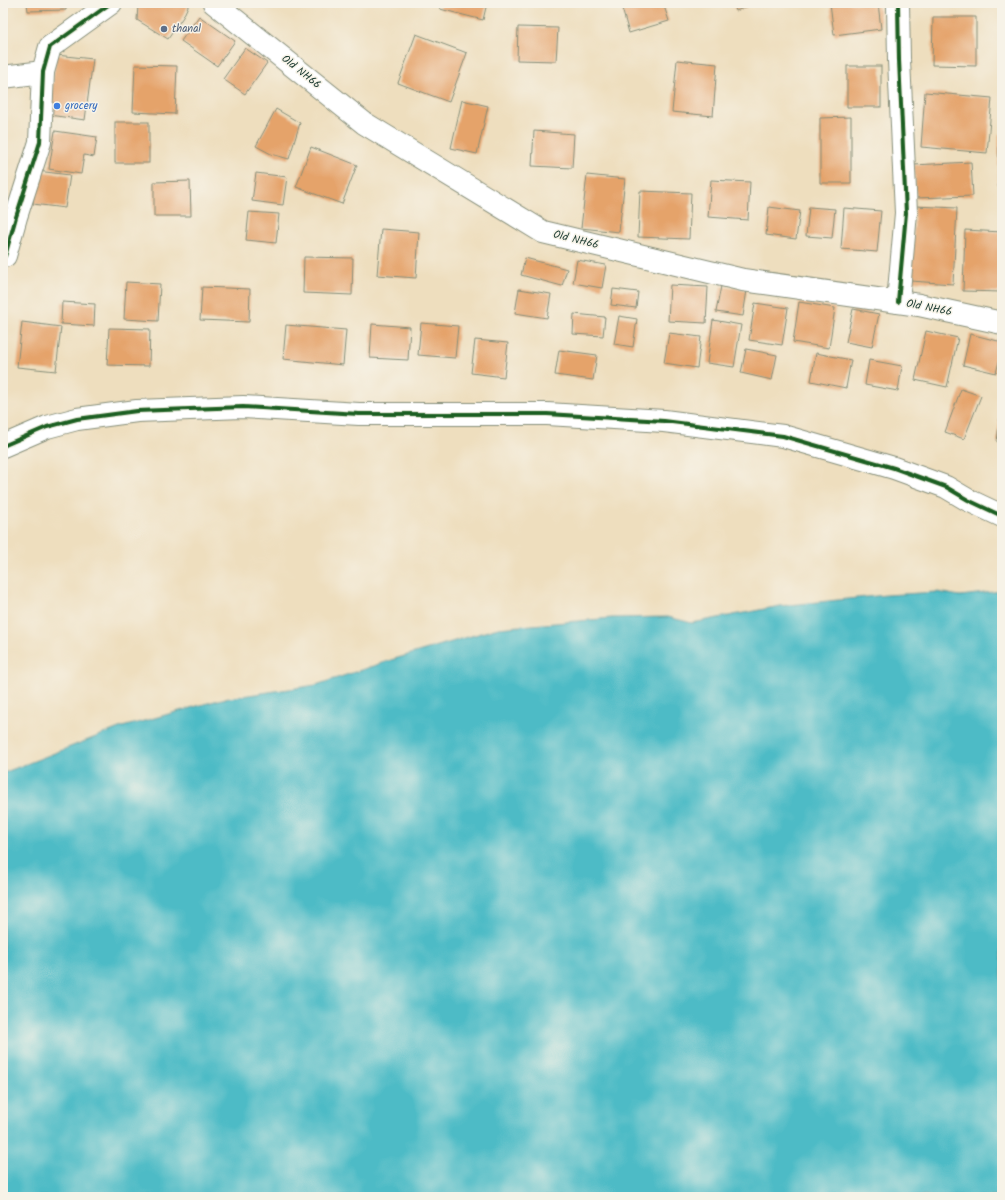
<svg xmlns="http://www.w3.org/2000/svg" width="1005" height="1200" font-family="Kalam,sans-serif">
<rect width="100%" height="100%" fill="#f7f3e8"/>
<filter id="ink" filterUnits="userSpaceOnUse"><feTurbulence type="fractalNoise" baseFrequency=".025" numOctaves="2"/><feDisplacementMap in="SourceGraphic" scale="8" xChannelSelector="R" yChannelSelector="G"/><feConvolveMatrix kernelMatrix="1 2 1 2 8 2 1 2 1" color-interpolation-filters="sRGB"/></filter>
<filter id="wash" filterUnits="userSpaceOnUse"><feTurbulence type="fractalNoise" baseFrequency=".012" numOctaves="4" result="noise"/><feDisplacementMap in="SourceGraphic" scale="16" xChannelSelector="R" yChannelSelector="G"/><feGaussianBlur stdDeviation="0.9" result="paint"/><feColorMatrix in="noise" values="0 0 0 0 0 0 0 0 0 0 0 0 0 0 0 0 0 1.4 0 .05"/><feComposite in="paint" operator="in"/></filter>
<g filter="url(#wash)">
<rect width="100%" height="100%" fill="#eedebe"/>
<polygon fill="#4dbbc6" stroke="#367c7d" points="1002,591 1002,1197 3,1197 3,773 119,728 222,699 316,685 391,660 498,628 612,618 668,617 692,623 780,606 886,595 937,592 960,596"/>
<g id="blocks">
<g fill="#e5a36b">
<polygon points="27,3 66,3 66,10 28,11"/>
<polygon points="139,3 187,3 189,4 183,17 168,39 137,20 138,5"/>
<polygon points="441,3 487,3 483,20 440,9"/>
<polygon points="626,3 663,3 669,21 629,33 621,5"/>
<polygon points="733,3 756,3 736,11"/>
<polygon points="830,3 878,3 881,29 834,35"/>
<polygon points="199,16 235,41 217,66 181,41"/>
<polygon points="933,17 976,17 976,66 932,65"/>
<polygon points="518,27 558,28 556,61 517,60"/>
<polygon points="416,34 467,53 449,102 398,83"/>
<polygon points="245,48 267,63 245,94 223,79"/>
<polygon points="56,55 93,59 85,120 49,115"/>
<polygon points="677,60 717,64 713,116 672,112"/>
<polygon points="135,65 177,66 175,114 133,112"/>
<rect x="847" y="66" width="34" height="41"/>
<polygon points="925,92 992,98 987,153 921,147"/>
<polygon points="462,100 488,106 477,154 451,148"/>
<polygon points="276,109 300,123 289,159 271,154 256,146"/>
<polygon points="851,117 851,183 820,183 820,118"/>
<rect x="115" y="122" width="34" height="41"/>
<polygon points="55,131 97,137 94,157 84,155 81,174 49,169"/>
<polygon points="534,131 574,134 572,168 532,166"/>
<polygon points="999,134 1002,134 1002,187 998,187"/>
<polygon points="311,147 357,165 342,204 296,187"/>
<polygon points="971,162 973,196 916,198 914,165"/>
<polygon points="37,171 70,175 65,208 33,204"/>
<polygon points="256,173 287,177 283,205 252,201"/>
<polygon points="587,175 625,179 619,232 581,228"/>
<polygon points="711,180 750,182 748,220 708,217"/>
<polygon points="190,181 191,216 154,216 154,182"/>
<polygon points="640,191 691,193 689,239 638,237"/>
<polygon points="915,206 957,208 953,284 911,281"/>
<polygon points="769,207 800,211 796,239 766,235"/>
<polygon points="809,207 835,209 832,238 806,236"/>
<polygon points="844,208 881,211 877,252 841,249"/>
<polygon points="249,212 279,214 276,243 246,240"/>
<polygon points="381,229 419,232 416,278 377,275"/>
<polygon points="965,230 1002,232 1002,292 963,291"/>
<polygon points="304,257 353,258 352,295 303,293"/>
<polygon points="525,258 567,269 562,286 521,275"/>
<polygon points="577,260 606,265 602,288 573,283"/>
<polygon points="126,282 160,284 158,321 124,319"/>
<polygon points="670,285 708,287 706,323 668,321"/>
<polygon points="721,286 747,290 743,316 716,312"/>
<polygon points="202,287 250,289 249,322 200,320"/>
<polygon points="519,289 551,294 547,318 515,313"/>
<polygon points="613,289 638,292 636,308 611,305"/>
<polygon points="62,302 95,304 94,326 61,324"/>
<polygon points="799,302 835,308 829,348 793,342"/>
<polygon points="755,303 788,308 782,345 749,340"/>
<polygon points="853,309 879,314 872,347 846,342"/>
<polygon points="574,314 605,317 603,336 573,334"/>
<polygon points="619,316 637,319 633,347 614,344"/>
<polygon points="713,320 741,325 734,367 707,363"/>
<polygon points="22,322 61,327 56,371 17,367"/>
<polygon points="421,323 458,326 455,358 418,355"/>
<polygon points="372,324 410,327 408,360 370,358"/>
<polygon points="286,325 346,330 343,365 283,359"/>
<polygon points="109,328 150,329 149,366 107,365"/>
<polygon points="926,331 958,338 947,387 915,380"/>
<polygon points="669,333 701,337 697,368 664,363"/>
<polygon points="970,334 1002,342 1002,350 996,373 963,365"/>
<polygon points="475,340 508,343 504,377 471,373"/>
<polygon points="746,349 777,355 772,380 741,373"/>
<polygon points="559,350 597,355 593,380 555,375"/>
<polygon points="816,353 851,360 846,388 811,381"/>
<polygon points="869,360 902,366 898,391 865,385"/>
<polygon points="961,389 981,396 964,439 945,432"/>
<polygon points="1001,404 1002,404 1002,442 997,442"/>
</g>
</g>
</g>
<g filter="url(#ink)">
<use href="#blocks" fill-opacity="0" stroke="#868e79" stroke-width="1"/>
<g fill="none" stroke-linecap="round" stroke-linejoin="round">
<defs>
<g id="minor">
<polyline points="3,77 43,72"/>
<polyline points="3,256 5,256 16,217 40,142 43,72 50,47 111,3"/>
<polyline points="898,302 906,213 899,60 898,3"/>
<polyline points="3,446 47,427 77,419 137,411 243,407 359,414 547,414 664,421 783,436 894,468 946,487 968,500 1002,516"/>
</g>
<polyline id="major" points="214,3 364,123 543,232 743,280 919,305 1002,323"/>
</defs>
<use href="#minor" stroke="#868e79" stroke-width="24"/>
<use href="#major" stroke="#868e79" stroke-width="24"/>
<use href="#minor" stroke="#fff" stroke-width="22"/>
<use href="#major" stroke="#fff" stroke-width="22"/>
<defs>
<g id="cycleway">
<polyline points="3,256 5,256 16,217 40,142 43,72 50,47 111,3"/>
<polyline points="898,302 906,213 899,60 898,3"/>
<polyline points="3,446 47,427 77,419 137,411 243,407 359,414 547,414 664,421 783,436 894,468 946,487 968,500 1002,516"/>
</g>
</defs>
<use href="#cycleway" stroke="#f7f3e8" stroke-width="6"/>
<use href="#cycleway" stroke="#1b5e20" stroke-width="4"/>
</g>
</g>
<circle fill="#5c6f8a" stroke="#f7f3e8" stroke-width="1.5" cx="164" cy="29" r="4"/>
<circle fill="#3f7fe0" stroke="#f7f3e8" stroke-width="1.5" cx="57" cy="106" r="4"/>
<g text-anchor="middle" dominant-baseline="central" stroke-width="3" stroke-linejoin="round" paint-order="stroke">
<g font-size="11" fill="#4e5e75" stroke="#f7f3e8" text-anchor="start">
<text x="172" y="29">thanal</text>
</g>
<g font-size="11" fill="#1f3d34" stroke="#f7f3e8">
<text transform="translate(301 72) rotate(39)">Old NH66</text>
<text transform="translate(576 240) rotate(14)">Old NH66</text>
<text transform="translate(929 308) rotate(11)">Old NH66</text>
</g>
<g font-size="11" fill="#366cbe" stroke="#f7f3e8" text-anchor="start">
<text x="65" y="106">grocery</text>
</g>
</g>
<rect width="1005" height="1200" fill="none" stroke="#f7f3e8" stroke-width="16"/>
</svg>
